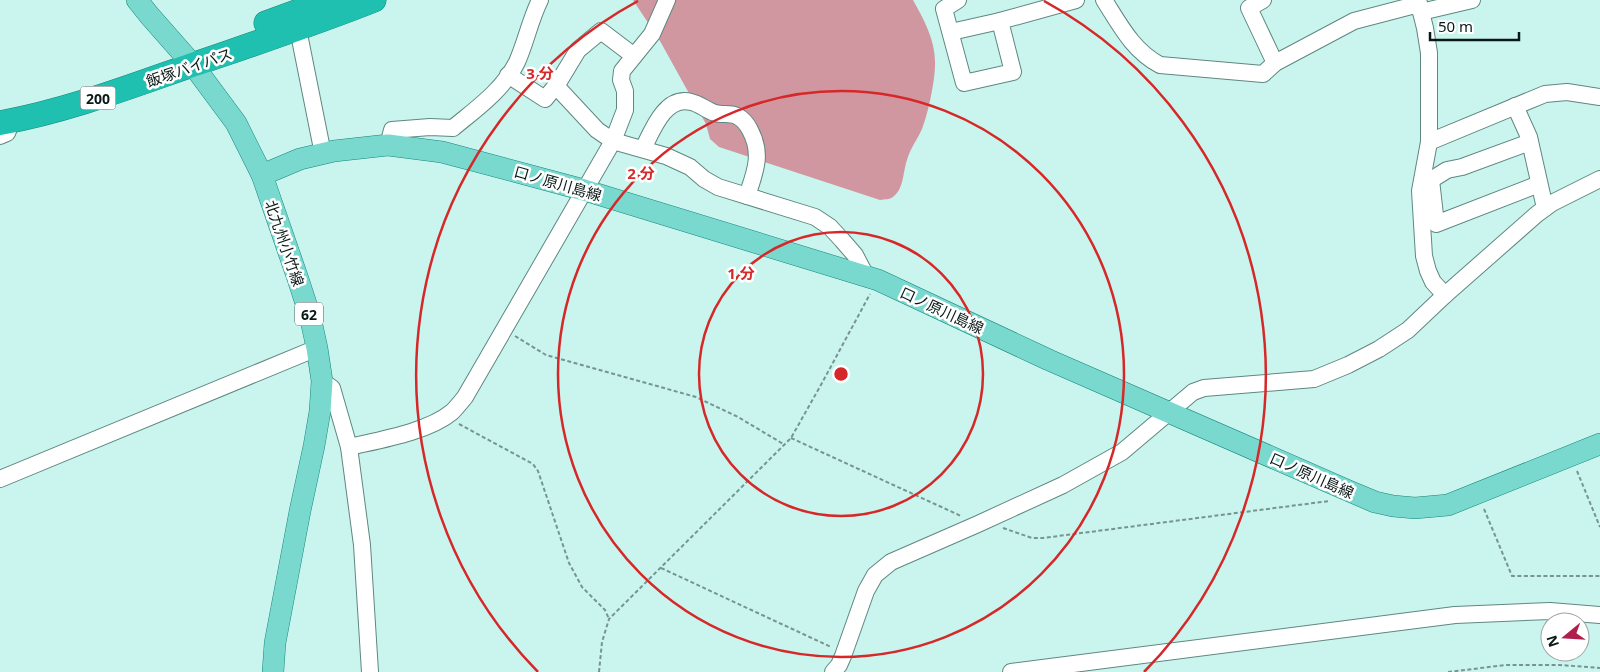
<svg xmlns="http://www.w3.org/2000/svg" width="1600" height="672" font-family="'Noto Sans','Noto Sans JP',sans-serif">
<rect width="100%" height="100%" fill="#caf5ee"/>
<path fill="#d197a0" d="M633 0H913C924 20 936 41 935 65 935 81 928 114 922 129 917 140 910 149 907 160 903 171 904 188 894 196 890 200 885 199 880 200L719 147 710 139 706 124 660 41Z"/>
<g fill="none" stroke-linecap="round" stroke-linejoin="round">
<defs>
<g id="minor">
<polyline points="958,0 944,9 964,83 1013,72 1000,21 1076,0"/>
<path d="M1104 0C1120 25 1133 51 1160 65L1263 74 1275 63 1354 21 1419 4"/>
<polyline points="1263,0 1249,8 1275,63"/>
<polyline points="1418,0 1425,28 1429,53 1429,142 1420,191 1424,256 1428,271 1433,282 1445,295"/>
<polyline points="1421,12 1472,0"/>
<polyline points="298,29 323,154"/>
<polyline points="951,32 1000,21"/>
<polyline points="508,75 545,99 558,83 578,50 601,31 634,56"/>
<polyline points="556,86 597,130 613,141 666,156 690,167 704,179 718,187 815,217 830,227 842,240 855,255 866,276"/>
<polyline points="1515,106 1529,137 1545,208"/>
<polyline points="0,136 7,133 12,121"/>
<polyline points="1429,142 1545,94 1567,92 1600,97"/>
<polyline points="1530,142 1462,167 1447,170 1431,180 1436,224 1539,184"/>
<path d="M388 145 392 130 430 127 453 128C476 109 503 90 517 62 526 42 530 20 540 0"/>
<path d="M643 149C652 131 665 95 691 102 700 104 706 110 715 113 722 115 731 113 737 116 743 119 747 124 750 130 763 154 755 172 747 196"/>
<polyline points="322,381 332,388 349,447 362,545 370,672"/>
<path d="M349 447C379 440 428 432 452 412 457 407 461 402 465 397L613 141 625 110V91L621 80 622 71 652 34 667 0"/>
<polyline points="0,479 317,348"/>
<polyline points="833,672 839,665 843,656 866,591 875,575 891,562 978,524 1063,485 1122,452 1193,392 1204,388 1314,379 1348,365 1379,349 1408,330 1445,295 1537,214 1552,203 1600,179"/>
<polyline points="1011,672 1455,615 1550,611 1600,615"/>
</g>
<g id="major">
<polyline points="137,0 149,15 193,65 236,123 262,175 298,279 310,316 317,348 322,381 320,411 314,446 300,511 275,643 273,672"/>
<polyline points="262,175 300,159 334,151 388,145 442,152 584,190 878,280 1049,360 1349,491 1375,502 1393,506 1415,508 1448,505 1600,444"/>
</g>
<g id="highway">
<polyline points="266,23 329,0"/>
<path d="M0 123C66 111 129 87 192 65 253 44 314 24 374 0"/>
</g>
</defs>
<use href="#minor" stroke="#5f8780" stroke-width="18"/>
<use href="#major" stroke="#17867a" stroke-width="22"/>
<use href="#highway" stroke="#17867a" stroke-width="25"/>
<g stroke="#769590" stroke-width="2" stroke-dasharray="4 2.5" stroke-linecap="butt">
<polyline points="515,336 546,355 696,397 738,417 785,445"/>
<polyline points="459,424 533,464 538,471 569,563 582,587 605,610 609,619"/>
<polyline points="791,438 961,516"/>
<polyline points="1577,471 1600,527"/>
<polyline points="1484,509 1512,576 1600,576"/>
<polyline points="1003,528 1032,538 1043,538 1329,501"/>
<polyline points="661,568 831,647"/>
<polyline points="599,672 602,642 609,619 791,438 822,383 870,294"/>
<polyline points="1448,672 1506,665 1560,665 1600,668"/>
</g>
<use href="#minor" stroke="#fff" stroke-width="16"/>
<use href="#major" stroke="#79d9cf" stroke-width="21"/>
<use href="#highway" stroke="#1fc0af" stroke-width="24"/>
</g>
<g fill="none" stroke="#d62828" stroke-width="2.5">
<circle cx="841" cy="374" r="142"/>
<circle cx="841" cy="374" r="283"/>
<path d="M538 672A425 425 0 0 1 638 1M1044 1A425 425 0 0 1 1144 672"/>
</g>
<g text-anchor="middle" dominant-baseline="central" stroke-width="5" stroke-linejoin="round" paint-order="stroke">
<g fill="#fff" stroke="#535e5d" stroke-width="1">
<rect x="80.5" y="86.5" width="35" height="23" rx="4"/>
<rect x="295" y="302.5" width="28" height="23" rx="4"/>
</g>
<g font-size="14" font-weight="bold" fill="#091917">
<text x="98" y="98">200</text>
<text x="309" y="314">62</text>
</g>
<g font-size="15" fill="#091917" stroke="#fff">
<text transform="translate(189 67) rotate(-19)">飯塚バイパス</text>
<text transform="translate(558 183) rotate(16)">口ノ原川島線</text>
<text transform="translate(285 243) rotate(71)">北九州小竹線</text>
<text transform="translate(942 310) rotate(25)">口ノ原川島線</text>
<text transform="translate(1312 475) rotate(24)">口ノ原川島線</text>
</g>
</g>
<circle cx="841" cy="374" r="8" fill="#d62828" stroke="#fff" stroke-width="2.5"/>
<g font-size="15" text-anchor="middle" font-weight="bold" fill="#d62828" stroke="#fff" stroke-width="5" stroke-linejoin="round" paint-order="stroke">
<text x="540" y="79">3 分</text>
<text x="641" y="179">2 分</text>
<text x="741" y="279">1 分</text>
</g>
<g transform="translate(1565 637) rotate(252)"><circle r="24" fill="#ffffff" stroke="#9da3a2"/>
<path d="M0-4L9 19L0 12L-9 19Z" fill="#af1e4d"/>
<text y="-8" font-size="14" font-weight="bold" text-anchor="middle" fill="#091917">N</text>
</g>
<path d="M1430 32v8h89v-8" fill="none" stroke="#091917" stroke-width="2.5"/>
<text x="1438" y="32" font-size="15" fill="#091917" stroke="#ffffff" stroke-width="4" paint-order="stroke">50 m</text>
</svg>
